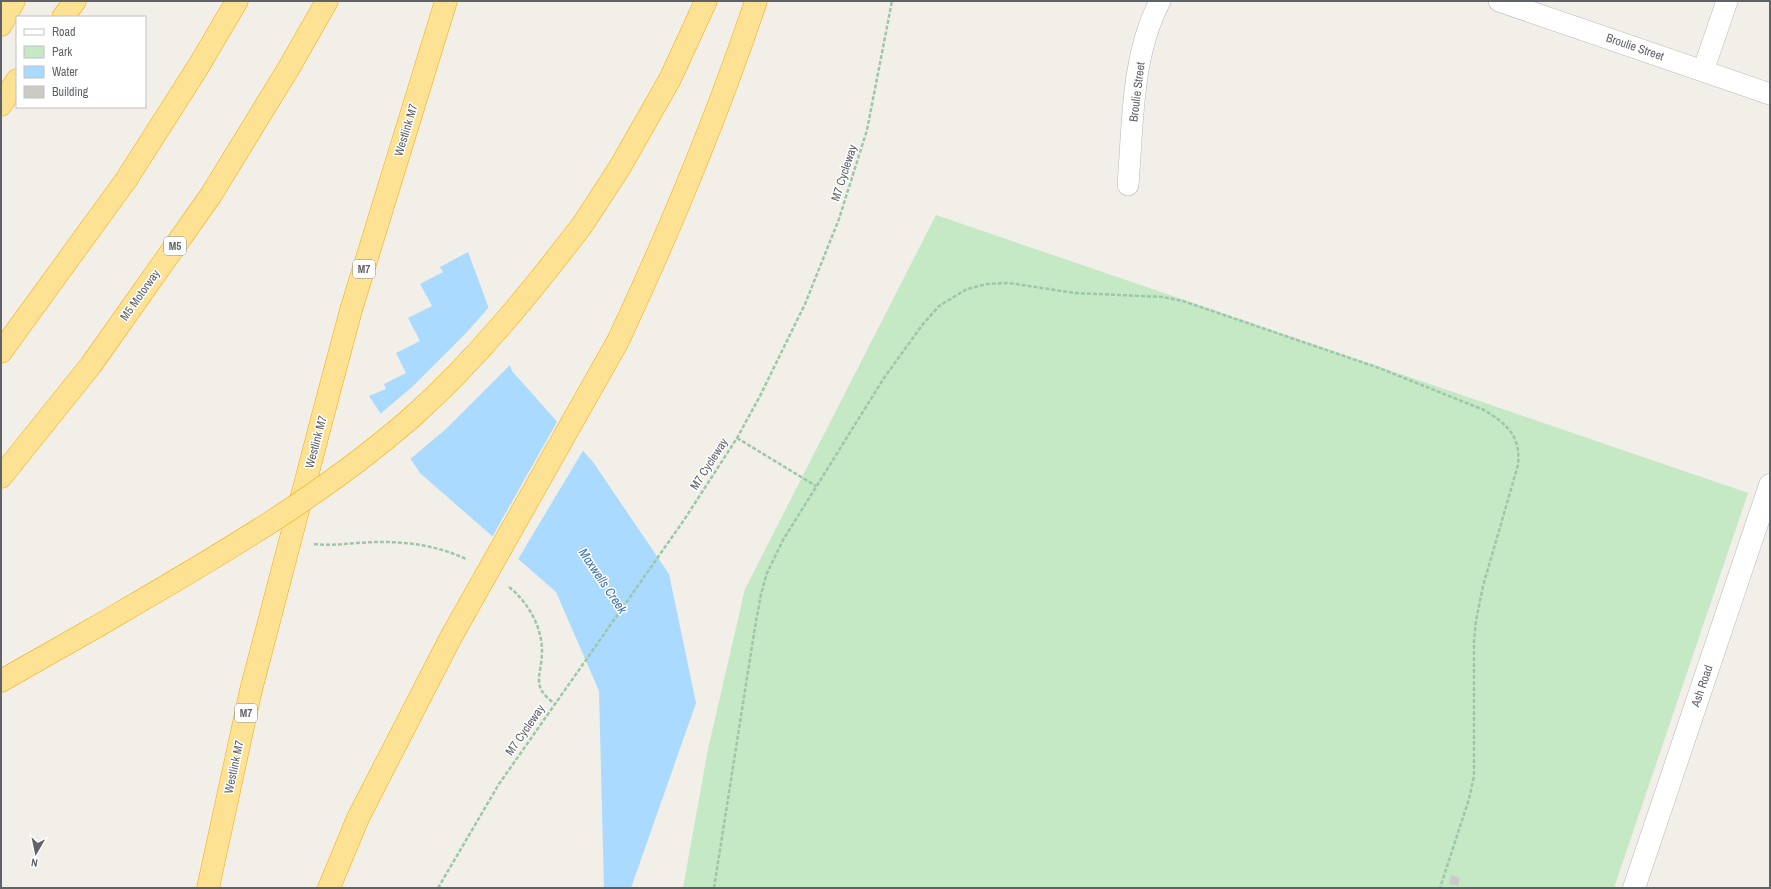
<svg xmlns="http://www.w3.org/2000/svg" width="1771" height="889" font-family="'Archivo Narrow',sans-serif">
<rect width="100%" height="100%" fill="#f1efe8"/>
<polygon fill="#c5e8c5" points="936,215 1748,493 1614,888 683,888 708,749 745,589"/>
<polygon fill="#aadaff" points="468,252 512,371 593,462 669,574 696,703 631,888 604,888 599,691 556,592 420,473 369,396 386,389 384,384 406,373 396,353 420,341 408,318 432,306 420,284 443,272 440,267"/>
<g fill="#f1efe8">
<polygon points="490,306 511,364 446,429 409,460 379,415 412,387 467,332"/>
<polygon points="558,420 584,449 517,561 491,539"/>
</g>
<polygon fill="#cccac5" points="1451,875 1460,878 1458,886 1449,884"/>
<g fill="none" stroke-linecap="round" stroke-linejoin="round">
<defs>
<g id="minor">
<polyline points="1499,1 1770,94"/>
<polyline points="1703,71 1727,1"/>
<path d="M1128 185C1133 125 1131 56 1160 1"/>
</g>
<polyline id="tertiary" points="1634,888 1770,485"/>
<g id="motorway">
<polyline points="63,17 75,1"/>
<polyline points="1,25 14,1"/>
<polyline points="1,105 17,80"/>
<polyline points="583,224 620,167 670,79 706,1"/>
<path d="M618 341C670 230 717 117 756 1"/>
<polyline points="1,352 126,180 198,67 237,1"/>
<polyline points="1,477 91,365 211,195 290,66 327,1"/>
<polyline points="1,681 96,627"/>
<polyline points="208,888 251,690 328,396 351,310 446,1"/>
<polyline points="329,888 358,818 451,637"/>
</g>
</defs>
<use href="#minor" stroke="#b5b8bc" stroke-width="22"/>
<use href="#tertiary" stroke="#b5b8bc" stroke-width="23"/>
<use href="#motorway" stroke="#f9ab00" stroke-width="23"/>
<g stroke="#9cc7a9" stroke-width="2.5" stroke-dasharray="4 2" stroke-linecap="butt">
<polyline points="737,438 816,486"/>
<path d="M314 544C329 546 342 544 357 543 395 540 432 543 466 559"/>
<path d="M509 587C528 602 542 627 542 651 542 675 530 686 554 703"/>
<polyline points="438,888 499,784 684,520 737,438 759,398 805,304 839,219 867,130 892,1"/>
<path d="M714 888 755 627 761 594 767 573 783 540 884 378 923 324 939 306 967 289 987 284 1009 283 1075 293 1163 297 1183 301 1379 368 1484 410C1507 424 1521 436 1518 465L1483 586 1476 621 1474 641V776L1469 799 1440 888"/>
</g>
<use href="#minor" stroke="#fff" stroke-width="21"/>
<use href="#tertiary" stroke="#fff" stroke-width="22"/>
<use href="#motorway" stroke="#fde293" stroke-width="22"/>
<defs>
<g id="motorway-bridge">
<path d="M96 627C204 564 316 501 411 418 476 360 531 292 583 224"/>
<polyline points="451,637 618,341"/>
</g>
</defs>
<use href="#motorway-bridge" stroke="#f9ab00" stroke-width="23" stroke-linecap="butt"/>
<use href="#motorway-bridge" stroke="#fde293" stroke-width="22"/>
</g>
<g text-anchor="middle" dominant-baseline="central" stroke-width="3" stroke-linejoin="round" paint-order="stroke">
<g fill="#fff" stroke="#8f9295" stroke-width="1">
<rect x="164" y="237" width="22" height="18" rx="3"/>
<rect x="353" y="260" width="22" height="18" rx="3"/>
<rect x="235" y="704" width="22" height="18" rx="3"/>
</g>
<g font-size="11" font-weight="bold" fill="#5f6368">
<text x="175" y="246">M5</text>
<text x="364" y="269">M7</text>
<text x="246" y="713">M7</text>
</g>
<g font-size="12" fill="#5f6368" stroke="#fff">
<text transform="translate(1635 47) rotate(19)">Broulie Street</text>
<text transform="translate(1137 92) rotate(-83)">Broulie Street</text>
<text transform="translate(406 130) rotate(-73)">Westlink M7</text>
<text transform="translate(844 173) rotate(-72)">M7 Cycleway</text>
<text transform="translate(140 295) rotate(-55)">M5 Motorway</text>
<text transform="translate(316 442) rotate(-75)">Westlink M7</text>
<text transform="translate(709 464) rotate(-57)">M7 Cycleway</text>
<text transform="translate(1702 686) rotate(-71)">Ash Road</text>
<text transform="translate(525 730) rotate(-55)">M7 Cycleway</text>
<text transform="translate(234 767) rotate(-78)">Westlink M7</text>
</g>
<g font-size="13" font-style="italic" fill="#4174aa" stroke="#fff">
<text transform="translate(603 581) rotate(56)">Maxwells Creek</text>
</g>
</g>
<rect width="1771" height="889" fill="none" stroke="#5f6368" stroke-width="4"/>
<rect x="16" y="16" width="130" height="92" fill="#ffffff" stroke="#bfc1c3"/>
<rect x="24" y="29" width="20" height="6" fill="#ffffff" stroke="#bfc1c3"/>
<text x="52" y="36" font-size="12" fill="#5f6368">Road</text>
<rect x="24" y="46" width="20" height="12" fill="#c5e8c5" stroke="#bfc1c3"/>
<text x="52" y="56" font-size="12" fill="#5f6368">Park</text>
<rect x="24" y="66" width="20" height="12" fill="#aadaff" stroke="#bfc1c3"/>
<text x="52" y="76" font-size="12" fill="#5f6368">Water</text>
<rect x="24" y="86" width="20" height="12" fill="#cccac5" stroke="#bfc1c3"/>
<text x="52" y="96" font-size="12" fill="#5f6368">Building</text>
<g transform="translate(36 853) rotate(189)" stroke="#ffffff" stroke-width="3" paint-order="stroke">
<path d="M0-3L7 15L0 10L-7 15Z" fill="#5f6368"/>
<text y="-6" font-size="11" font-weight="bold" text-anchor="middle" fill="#5f6368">N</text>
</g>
</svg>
